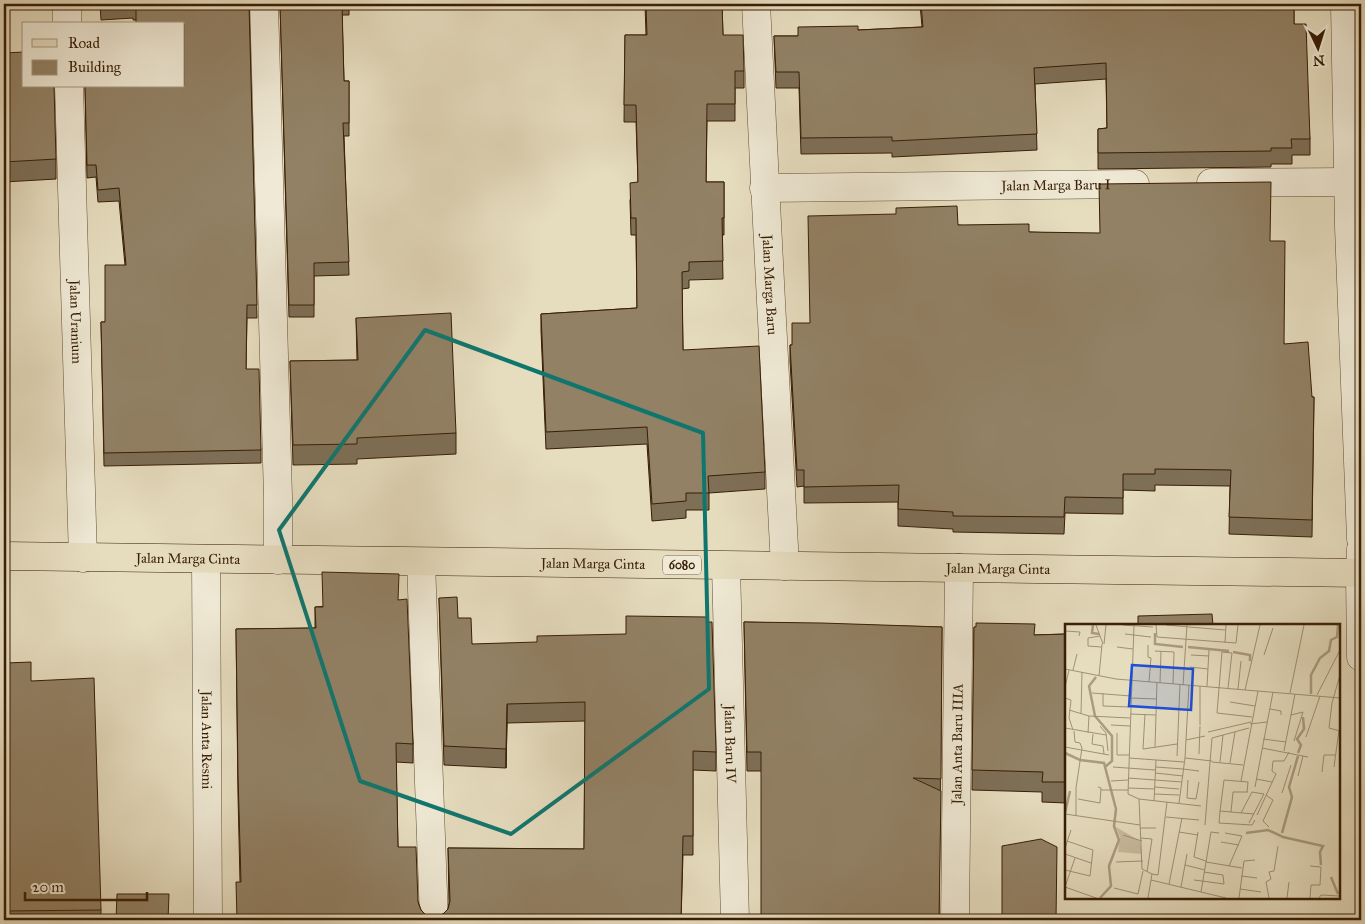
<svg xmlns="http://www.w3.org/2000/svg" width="1365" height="924" font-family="'IM FELL Great Primer',serif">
<rect width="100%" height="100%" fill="#e6ddbf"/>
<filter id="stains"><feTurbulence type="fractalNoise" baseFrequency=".004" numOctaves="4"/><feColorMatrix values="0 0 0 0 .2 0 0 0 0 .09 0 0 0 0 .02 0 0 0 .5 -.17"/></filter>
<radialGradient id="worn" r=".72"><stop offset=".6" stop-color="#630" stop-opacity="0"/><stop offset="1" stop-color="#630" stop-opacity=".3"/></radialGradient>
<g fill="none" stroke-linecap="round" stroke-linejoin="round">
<defs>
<g id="minor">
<polyline points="67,4 67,24"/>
<polyline points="264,4 278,497 278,560"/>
<path id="s1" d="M756 4C764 191 776 379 785 566"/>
<polyline points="1345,4 1349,227 1361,539"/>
<path id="s2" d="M69 86 83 558"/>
<polyline points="1211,183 1349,182"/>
<path id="s3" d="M764 188 1135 184"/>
<polyline points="1361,549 1360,573 1361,657"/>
<path id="s4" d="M206 559 208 920"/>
<polyline points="421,562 434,920"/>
<path id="s5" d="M726 566 735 920"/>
<path id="s6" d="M955 920 959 568"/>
</g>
<g id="major">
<path id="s7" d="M4 556 1361 573"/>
</g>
</defs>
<use href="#minor" stroke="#644e33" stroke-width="29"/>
<use href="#major" stroke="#381e04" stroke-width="29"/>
<use href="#minor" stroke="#efe9d5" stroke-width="28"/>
<use href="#major" stroke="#e6ddbf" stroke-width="28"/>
</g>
<g fill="#7e6f57" stroke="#381e04">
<polygon points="100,4 249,4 257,318 247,318 246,369 261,450 261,463 104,466 101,322 105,322 125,265 119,201 98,202 96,177 87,178 85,86 184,86 136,20 133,20 133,18 101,20"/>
<polygon points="280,4 349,4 349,15 342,15 344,81 349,81 349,136 344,136 349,275 314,276 314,317 289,317"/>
<polygon points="645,4 722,4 723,35 744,71 744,88 735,88 735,121 707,121 706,182 724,182 724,235 722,235 723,279 689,280 689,288 682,289 683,350 765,472 765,489 709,493 709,510 686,510 686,518 652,521 647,444 546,449 541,331 541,314 637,308 636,235 631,235 630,200 638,182 636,122 624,122 625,35 646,35"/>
<polygon points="920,4 1294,4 1294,24 1310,139 1310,155 1292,155 1292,164 1271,164 1271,167 1098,169 1098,129 1107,128 1106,79 1035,84 1037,150 892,157 892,153 801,154 799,88 776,88 774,36 798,36 858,30 922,27"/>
<polygon points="4,53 56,159 56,179 4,182"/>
<polygon points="958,225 1029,232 1270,241 1284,344 1312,397 1314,397 1312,537 1229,534 1230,486 1155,485 1155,491 1123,490 1123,514 1065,513 1064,534 953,532 953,529 898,526 898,502 804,503 804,486 797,487 790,361 790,345 792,345 810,323"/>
<polygon points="356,318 456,433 456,454 357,459 357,464 293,465 290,361 357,360"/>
<polygon points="439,598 458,618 472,644 716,752 716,771 693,770 693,855 683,855 681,920 237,920 240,882 238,795 236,629 315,628 315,607 399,600 413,744 413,763 396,762 398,847 421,910 426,915 434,917 443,914 448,909 449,903 448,848 584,849 585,721 507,723 506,768 444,765"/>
<polygon points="4,617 6,663 31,681 101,910 101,920 4,920"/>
<polygon points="744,622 942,627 939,920 761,771 747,771"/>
<polygon points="974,627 1035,635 1066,634 1066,803 1042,802 1042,792 972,790"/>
</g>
<polygon fill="#665a47" stroke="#381e04" points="507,704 507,723 506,768 506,749"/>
<g fill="#928165" stroke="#381e04">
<polygon points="101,4 249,4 257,305 247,305 246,369 259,369 261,450 104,453 101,322 105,322 105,265 126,265 119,188 98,190 96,165 87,165 85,86 184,86 184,24 136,24 136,7 133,8 133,6 101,7"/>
<polygon points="280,4 342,4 344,81 349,81 349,123 343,123 349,262 314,263 314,305 289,305"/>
<polygon points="646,4 722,4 723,35 743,35 744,71 735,71 735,104 707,104 706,182 724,182 724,218 722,218 723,261 689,262 689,271 682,272 683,350 759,346 765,472 708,476 709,493 686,493 686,501 652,504 647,427 546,432 541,314 637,308 636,218 631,218 630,183 638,182 636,105 624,105 625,35 647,35"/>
<polygon points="921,4 1294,4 1294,24 1306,24 1310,139 1291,139 1292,148 1271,148 1271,151 1098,153 1098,129 1107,128 1106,63 1034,68 1037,134 892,141 892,137 801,138 799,72 776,72 774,36 798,36 798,27 858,26 858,30 923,27"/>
<polygon points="24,52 24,86 54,86 56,159 4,162 4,53"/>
<polygon points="1271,182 1270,241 1285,241 1284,344 1308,342 1312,397 1314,397 1312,520 1229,517 1231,470 1155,469 1155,474 1123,474 1123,498 1065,497 1064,517 953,516 953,512 898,509 899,485 804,487 804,470 797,470 790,345 792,345 792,323 810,323 808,216 896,214 896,208 957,206 958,225 1029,224 1029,232 1100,233 1099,184"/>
<polygon points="451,313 456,433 357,438 357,444 293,445 290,361 358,360 356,318"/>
<polygon points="322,572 399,574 398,600 407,599 413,744 396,743 398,847 416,847 418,902 421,910 426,915 434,917 443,914 448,909 450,901 448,848 584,849 585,702 507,704 506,749 444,746 439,598 457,597 458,618 471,618 472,644 537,642 537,636 626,634 626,616 707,617 707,622 712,622 716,752 693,751 693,836 683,836 681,920 237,920 236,882 241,882 238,776 236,629 316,628 315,607 323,607"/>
<polygon points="1212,614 1213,625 1138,625 1138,616"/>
<polygon points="4,617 6,617 6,663 31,662 31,681 94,678 101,910 4,911"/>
<polygon points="744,622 822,623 942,627 941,779 913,778 941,791 939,920 761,920 761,752 747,752"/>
<polygon points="976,623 1035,624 1034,635 1066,634 1066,782 1042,782 1043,772 972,770 974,627 976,627"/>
<polygon points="1041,839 1057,847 1056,920 1002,920 1002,846"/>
<polygon points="117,894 169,894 168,920 116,920"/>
</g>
<path fill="none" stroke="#0f766e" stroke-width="4" stroke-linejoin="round" d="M425 330 703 433 709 689 511 834 360 781 279 530Z"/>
<g text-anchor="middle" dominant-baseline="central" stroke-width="5" stroke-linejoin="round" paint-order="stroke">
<rect fill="#efe9d5" stroke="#6f5b43" stroke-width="1" x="663" y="555.5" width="38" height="19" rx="4"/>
<g font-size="12" font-weight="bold" fill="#381e04">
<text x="682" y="565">6080</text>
</g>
<g font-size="14" fill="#381e04" stroke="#efe9d5">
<text stroke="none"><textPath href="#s3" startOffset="292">Jalan Marga Baru I</textPath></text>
<text stroke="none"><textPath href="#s1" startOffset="281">Jalan Marga Baru</textPath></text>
<text stroke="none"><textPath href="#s2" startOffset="236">Jalan Uranium</textPath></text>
<text stroke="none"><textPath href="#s7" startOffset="184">Jalan Marga Cinta</textPath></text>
<text stroke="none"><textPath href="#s7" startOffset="589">Jalan Marga Cinta</textPath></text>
<text stroke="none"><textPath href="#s7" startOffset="994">Jalan Marga Cinta</textPath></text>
<text stroke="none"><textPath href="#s4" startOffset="181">Jalan Anta Resmi</textPath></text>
<text stroke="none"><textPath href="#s5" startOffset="178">Jalan Baru IV</textPath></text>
<text stroke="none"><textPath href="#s6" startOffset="176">Jalan Anta Baru IIIA</textPath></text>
</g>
</g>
<g transform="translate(1065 624)">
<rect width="275" height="275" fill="#e6ddbf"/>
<path d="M51 203 75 217 77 230 53 228 55 213Z" fill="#c8bd9f"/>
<path fill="none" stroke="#ab9c7f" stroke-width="2.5" d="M28 1 27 9 34 10M90 9V20L118 23M123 23 164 27M168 28 185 31V37M31 53 24 62 30 92 47 112V137L40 143M246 70V51L255 34 264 27 266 16 272 13 273 1M0 129 15 136 39 139 51 185 49 202 54 216 44 242 46 262 35 274M233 129 236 121 232 115 239 105 238 93M0 189 5 167M181 209 203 206 218 213 258 222 255 228 256 241M217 209 227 173 224 163 233 132M266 253 273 270"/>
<path fill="none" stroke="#a09174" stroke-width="1" d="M31 1 38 20M58 1 88 3M69 1 63 170 74 175 77 245 87 250 83 274M91 1 92 13 171 19 173 1M101 1 160 6M0 7 15 8 14 12M60 10 86 13M35 12 23 14V22L36 23M160 19 161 1M39 20 41 1M83 21V33L86 34 84 58M52 23 68 25M90 27 109 28 108 60M126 31 144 32M199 31 208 4M125 43 143 45M0 45 51 55 275 74M8 46 12 30M275 51 267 79 264 104 275 107M34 52 37 20M95 59 96 27M118 61 122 1M135 62V101M142 62 144 26M0 63 4 46M163 64 167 29 157 28 152 89 187 93M173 65 176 37M180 66 195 1M27 69 66 72M38 69V82L65 83M225 69 239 1M252 71 275 26M0 74 6 76 4 94 8 106M66 74 92 75M165 78 190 82M205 85 216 87V91M4 86 24 92 65 94M16 90 17 48M65 90 91 91M80 90 78 125 112 120M226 91 238 88 229 117M185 100 202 98M46 101 65 102M35 102 41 109 43 127M0 104 41 111M9 107 10 118 15 119 17 124 11 164V192M143 108 186 98M23 109 24 92M52 109V131H64M28 110 27 120 38 122 39 130M241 113 255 72M198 115 221 118M121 116 140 112M0 123 44 131M90 123 92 58M197 124 243 133M219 127 230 70M134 130 135 102M112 132 115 60M64 134 119 138M120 134 147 137M147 138 178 141M155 138 158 111M165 139 170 108M48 143 90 146M91 143 118 145M269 143 274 106M118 145 134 147M257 148 259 131H270M90 149 118 152M233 152 238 132M63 154 117 158M191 155 207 158M123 156 122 174 131 175 134 158M46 157 63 156M176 157 193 67M90 163 114 165M190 163 208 68M63 164 90 165M36 166H63M217 169 226 141M89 170 114 171M201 171 208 176 198 197 204 203M13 175 35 179 36 164 33 163M74 175 136 182M89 177 91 136M114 179 120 134 124 61M155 187 159 156 183 158 182 168M166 188 168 168H183M176 189 187 168 199 170 184 199M0 190 75 201M189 190 155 187 154 199 187 201 190 196M192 191 211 150 207 147 208 137H219L224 128M101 193 134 196M140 201 147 114 184 104M75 204H91M114 208 133 211M133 208 129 233 141 237M160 209 177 212 164 242M58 211 77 217M76 214 87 215 82 248M156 218 174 221M0 224 6 206M0 230 26 239M51 238 78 237M141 238 177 244M120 241 140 246M245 242 256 243 255 261H246L245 274M0 246 25 252 28 226 2 217M87 250 93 251 102 178M176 252 192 254M86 256 161 274M129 256 159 260 158 251 139 248M104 260 117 194M0 263 31 274M0 263 10 234M116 263 122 230M49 264 73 270 78 247M175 265 196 268M136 268 146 208 154 209M174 274 179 237 190 236M204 274 201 258 206 255 204 248 209 247 213 222M222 274 224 258M254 274 256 271 275 272"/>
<path fill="#1d4ed8" fill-opacity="0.15" stroke="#1d4ed8" stroke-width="2.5" d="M67 41 128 45 126 86 64 82Z"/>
<rect width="275" height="275" fill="none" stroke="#381e04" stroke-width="2.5"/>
</g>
<rect width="1365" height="924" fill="none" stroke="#e6ddbf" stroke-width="20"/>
<rect x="5" y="5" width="1355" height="914" fill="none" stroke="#381e04" stroke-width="2.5"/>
<rect x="10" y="10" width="1345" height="904" fill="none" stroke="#381e04"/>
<rect x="22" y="22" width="162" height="65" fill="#efe9d5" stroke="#a69881"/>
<rect x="32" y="39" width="25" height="8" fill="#e6ddbf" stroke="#a69881"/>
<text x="68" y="48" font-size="15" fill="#381e04">Road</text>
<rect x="32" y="60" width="25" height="15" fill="#928165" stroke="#a69881"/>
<text x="68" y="72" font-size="15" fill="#381e04">Building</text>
<g transform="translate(1318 48) rotate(176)" stroke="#efe9d5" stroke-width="4" paint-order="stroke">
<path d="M0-4L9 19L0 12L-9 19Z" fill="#381e04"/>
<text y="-8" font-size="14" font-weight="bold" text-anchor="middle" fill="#381e04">N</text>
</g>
<path d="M25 892v8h122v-8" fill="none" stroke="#381e04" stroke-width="2.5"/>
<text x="32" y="892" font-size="15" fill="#381e04" stroke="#efe9d5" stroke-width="4" paint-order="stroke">20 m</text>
<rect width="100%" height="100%" filter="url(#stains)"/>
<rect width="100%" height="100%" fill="url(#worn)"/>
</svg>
